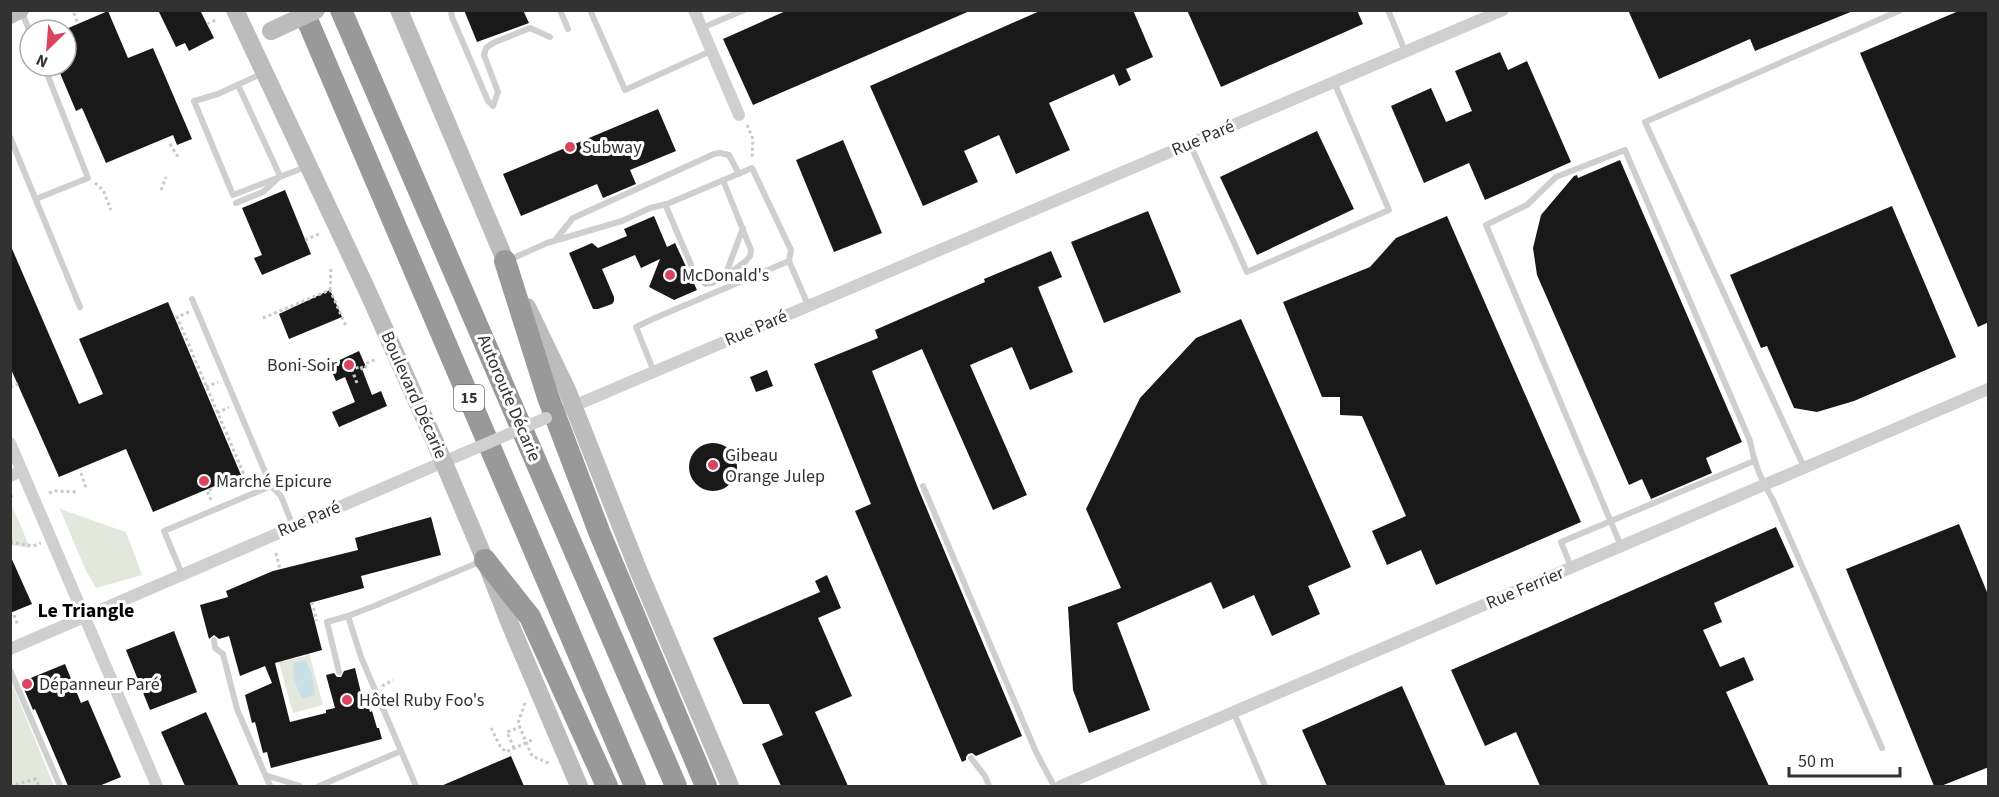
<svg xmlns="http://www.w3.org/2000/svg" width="1999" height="797" font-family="'Source Sans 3',sans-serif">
<rect width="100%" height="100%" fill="#fff"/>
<g fill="#e3e8dc">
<polygon points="11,503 30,548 11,545"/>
<polygon points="60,509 126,532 142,575 96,588 85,569"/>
<polygon points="309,653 323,705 293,713 277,656 283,654 285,661 306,656 306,654"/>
<polygon points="10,681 11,681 54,786 11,786"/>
</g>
<polygon fill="#cae0e7" points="306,660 312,675 315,695 302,699 294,680 293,663"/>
<g fill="#191919">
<polygon points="158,10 200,10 214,38 189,51 185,43 176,47"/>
<polygon points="464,10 523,10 529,23 477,42"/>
<polygon points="788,10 972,10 753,105 723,39"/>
<polygon points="1042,10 1133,10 1153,57 1126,69 1131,80 1119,86 1114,74 1049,103 1070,150 1016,174 999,135 964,151 978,182 923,206 870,86"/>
<polygon points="1187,10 1357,10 1363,24 1221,87"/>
<polygon points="1628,10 1853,10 1853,11 1755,51 1750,39 1659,79"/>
<polygon points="1961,10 1989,10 1989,322 1978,327 1860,53"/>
<polygon points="108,11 128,58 153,48 192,139 177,145 173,135 106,163 82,108 76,111 57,66 66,66 66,29"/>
<polygon points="1500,52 1508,70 1527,61 1571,162 1485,200 1469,163 1424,183 1391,106 1431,88 1446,122 1472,111 1455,71"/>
<polygon points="658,109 676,151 630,170 636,184 603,198 597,184 521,216 503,174"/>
<polygon points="1317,131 1354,209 1257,255 1220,177"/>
<polygon points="843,140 882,233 834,252 796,160"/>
<polygon points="1620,160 1742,442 1706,458 1712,473 1651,499 1642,479 1629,485 1537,275 1533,248 1541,215 1574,176 1577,175 1578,178"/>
<polygon points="285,190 311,254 262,275 254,258 262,255 242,208"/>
<polygon points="1892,206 1956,357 1854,401 1817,412 1794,408 1767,346 1761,348 1730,275"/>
<polygon points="1148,211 1181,292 1104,323 1071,242"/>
<polygon points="654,216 667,247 675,243 697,290 674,300 649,287 660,259 641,268 635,255 602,269 614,297 614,301 612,304 598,309 593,309 569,253 592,243 598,248 627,236 624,229"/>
<polygon points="1447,216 1581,522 1436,585 1421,550 1387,565 1372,531 1406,516 1362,416 1340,415 1340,397 1322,397 1283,302 1370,267 1396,238"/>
<polygon points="10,244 79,404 103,394 79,339 168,302 241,475 153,512 126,449 59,477 10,367"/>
<polygon points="1051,251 1062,277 1038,287 1073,372 1030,390 1012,347 970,365 1027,495 993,510 922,349 872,371 918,488 1022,736 976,756 972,753 968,754 966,757 966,760 962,762 855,511 871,504 814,364 878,338 875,330 985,282 984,279"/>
<polygon points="330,290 342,317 289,339 279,314"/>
<polygon points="1241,319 1351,567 1308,586 1320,614 1272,636 1254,595 1223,609 1211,582 1117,623 1150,710 1089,733 1073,690 1068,607 1121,588 1086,509 1140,398 1196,338"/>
<polygon points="359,351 366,367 362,369 372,395 381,391 387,406 339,427 332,412 355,402 345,377 336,381 329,365"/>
<polygon points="767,370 773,386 756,392 750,377"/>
<circle cx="713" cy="467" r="24"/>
<polygon points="431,517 441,555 361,576 364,588 310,603 322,650 275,663 290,722 326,713 326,710 335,708 326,675 334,673 337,677 341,677 344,671 355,668 363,701 367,700 370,712 372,711 377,728 379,728 382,739 271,768 267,752 263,753 255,722 252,723 245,695 272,683 265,666 240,676 229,636 219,639 214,635 209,639 200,605 228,597 226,591 273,571 358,550 355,538"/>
<polygon points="1959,524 1989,597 1989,767 1941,786 1934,786 1846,569"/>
<polygon points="1776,527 1794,567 1714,603 1722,622 1703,630 1720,667 1744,657 1754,680 1726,692 1769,786 1540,786 1516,732 1485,746 1451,670"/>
<polygon points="10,555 32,604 10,613"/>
<polygon points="827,575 841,608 818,618 852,696 815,712 848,786 781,786 762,744 783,735 769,704 743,704 713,638 820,592 815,581"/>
<polygon points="174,631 197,692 150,710 126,650"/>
<polygon points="65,664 81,703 88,700 121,777 99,786 68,786 35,709 33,710 21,682"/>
<polygon points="1402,686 1446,786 1327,786 1302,730"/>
<polygon points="206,712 239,786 185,786 161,732"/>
<polygon points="511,756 524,786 441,786"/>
</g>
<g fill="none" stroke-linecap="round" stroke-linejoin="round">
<g stroke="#c9c9c9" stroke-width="3" stroke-dasharray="3 3" stroke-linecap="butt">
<polyline points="74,13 78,24"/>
<polyline points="207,24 218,19"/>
<polyline points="43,26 45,30"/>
<polyline points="747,125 753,139 752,159"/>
<polyline points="170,144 178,157"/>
<polyline points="95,183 103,190 111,210"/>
<polyline points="161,190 166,177"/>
<polyline points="305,240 319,234"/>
<polyline points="330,290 331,268"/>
<polyline points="189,312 177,317 248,484"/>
<polyline points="263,318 330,290 346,326"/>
<polyline points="357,383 352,370 361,366 362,369 366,367 365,364 377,359"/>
<polyline points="10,387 18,384"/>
<polyline points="206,387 218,382"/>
<polyline points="217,413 229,407"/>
<polyline points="81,473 86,488"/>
<polyline points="49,493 54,491 76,492"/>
<polyline points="10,497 14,495"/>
<polyline points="211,500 207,491 244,476"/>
<polyline points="10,542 33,546 41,543"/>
<polyline points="276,553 280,569"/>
<polyline points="312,602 317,621"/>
<polyline points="14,615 18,626"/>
<polyline points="382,686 393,680"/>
<polyline points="525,703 518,723 532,756 551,764"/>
<polyline points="491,728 500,746 506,752 534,739"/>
<polyline points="514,748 507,732 520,727"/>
<polyline points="10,786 36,779 39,786"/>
</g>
<g stroke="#cfcfcf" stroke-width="6">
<polyline points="451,10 452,17 488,101 493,106 498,92 484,55 486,48 493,43 530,28 550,37"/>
<polyline points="560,10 568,29"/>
<polyline points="590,10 625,90 711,51"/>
<polyline points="1388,10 1405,51"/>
<polyline points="22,13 30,32"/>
<polyline points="702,28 744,10"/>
<polyline points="263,73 218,94 194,101 233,195 308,166"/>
<polyline points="10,137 80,307"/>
<polyline points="1190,144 1247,272 1389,210 1334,82"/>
<polyline points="36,199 88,178 44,66"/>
<polyline points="236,203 263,192 280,176 238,85"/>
<polyline points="665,204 695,274 705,284 712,283 723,278 746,261 750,256 751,250 723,180"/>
<polyline points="556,239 573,218 714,154 720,153 729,155 739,174"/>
<polyline points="509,260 547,243 622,221 650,208 667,204 752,168 791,250 789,261"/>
<polyline points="725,276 743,228"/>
<polyline points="192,299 271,486 281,496 293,526"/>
<polyline points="654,372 636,327 655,318 789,261 808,305"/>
<polyline points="1804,467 1645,122 1901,10"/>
<polyline points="923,486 1036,752 1054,786"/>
<path d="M1621 546 1486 225 1527 205 1556 177 1625 150 1750 441C1754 463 1761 481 1773 500L1882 748"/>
<polyline points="1571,567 1561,542 1754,461"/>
<polyline points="182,574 164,531 271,486"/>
<polyline points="214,640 215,648 223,654 237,709 270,786"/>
<polyline points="10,670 60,786"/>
<polyline points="339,672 327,622 348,616"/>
<polyline points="1234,713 1265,786"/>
<polyline points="971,758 985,776 989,786"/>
<polyline points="265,775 300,786"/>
<polyline points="319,786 401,751"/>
<polyline points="416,786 361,657 348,616 374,606 482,561"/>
</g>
<g stroke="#cfcfcf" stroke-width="12">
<polyline points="694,10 739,115"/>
<polyline points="569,408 1503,10"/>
<polyline points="10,443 157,786"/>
<polyline points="10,476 22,471"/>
<polyline points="10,649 462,454"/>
<polyline points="1061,786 1988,389"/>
</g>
<g stroke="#bcbcbc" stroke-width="18">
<polyline points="235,10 367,290 435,442 485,560 510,624 579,786"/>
<polyline points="399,10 511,274"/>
<polyline points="10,15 20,10"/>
<polyline points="527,307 567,390 639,572 730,786"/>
</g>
<g stroke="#999" stroke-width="22">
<polyline points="303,10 635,786"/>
<polyline points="341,10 676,786"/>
<polyline points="505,261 548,397 600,534 706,786"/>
<polyline points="485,560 530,617 607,786"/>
</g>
<polyline stroke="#cfcfcf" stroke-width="12" points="462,454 546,418"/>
<polyline stroke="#bcbcbc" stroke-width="18" points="271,31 316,10"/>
</g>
<g fill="#d9445f" stroke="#fff" stroke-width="2">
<circle cx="570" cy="147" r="6"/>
<circle cx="670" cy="275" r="6"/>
<circle cx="349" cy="365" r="6"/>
<circle cx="713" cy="465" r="6"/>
<circle cx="204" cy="481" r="6"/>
<circle cx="27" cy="684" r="6"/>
<circle cx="347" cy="700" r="6"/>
</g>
<g text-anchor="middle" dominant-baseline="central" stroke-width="6" stroke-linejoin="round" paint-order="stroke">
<rect fill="#fff" stroke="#707070" stroke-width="1.5" x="454" y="385" width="30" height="26" rx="4.5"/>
<g font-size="16" font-weight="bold" fill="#323232">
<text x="469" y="398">15</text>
</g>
<g font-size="18" fill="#323232" stroke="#fff">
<text transform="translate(1203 138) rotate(-23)">Rue Paré</text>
<text transform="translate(756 328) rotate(-23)">Rue Paré</text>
<text transform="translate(414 395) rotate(66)">Boulevard Décarie</text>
<text transform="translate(509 398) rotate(67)">Autoroute Décarie</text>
<text transform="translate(309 519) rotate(-23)">Rue Paré</text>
<text transform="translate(1525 588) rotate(-23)">Rue Ferrier</text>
</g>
<g font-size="18" fill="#323232" stroke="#fff" text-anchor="start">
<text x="582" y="147">Subway</text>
<text x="682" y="275">McDonald's</text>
<text x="337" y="365" text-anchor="end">Boni-Soir</text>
<text x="725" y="455">Gibeau<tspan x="725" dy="21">Orange Julep</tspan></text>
<text x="216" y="481">Marché Epicure</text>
<text x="39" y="684">Dépanneur Paré</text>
<text x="359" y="700">Hôtel Ruby Foo's</text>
</g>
<g font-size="20" font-weight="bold" fill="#000" stroke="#fff">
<text x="86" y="611">Le Triangle</text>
</g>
</g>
<rect width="1999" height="797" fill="none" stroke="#323232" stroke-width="24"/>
<g transform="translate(48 48) rotate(205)"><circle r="28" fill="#ffffff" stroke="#adadad" stroke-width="1.5"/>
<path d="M0-4.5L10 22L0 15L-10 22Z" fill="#d9445f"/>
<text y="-9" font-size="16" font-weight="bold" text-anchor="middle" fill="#323232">N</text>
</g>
<path d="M1789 767v9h111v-9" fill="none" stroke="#323232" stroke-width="3"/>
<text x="1798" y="767" font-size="18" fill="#323232" stroke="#ffffff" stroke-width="4.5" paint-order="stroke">50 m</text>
</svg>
